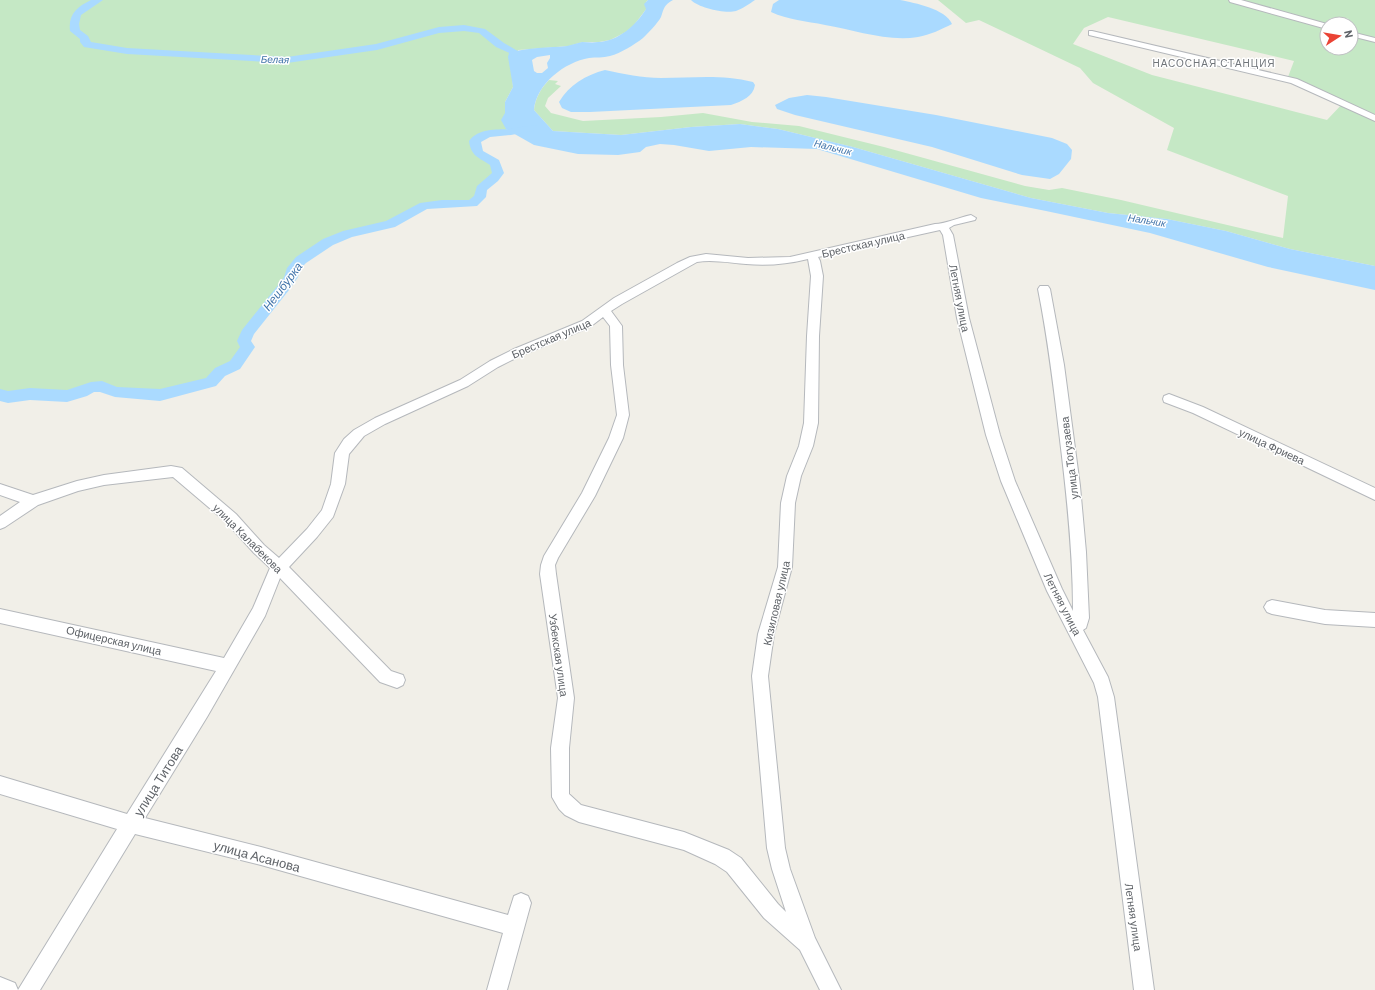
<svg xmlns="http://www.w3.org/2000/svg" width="1375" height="990" font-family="Barlow,sans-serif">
<rect width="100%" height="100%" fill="#f1efe8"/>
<g fill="#c5e8c5" fill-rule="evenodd">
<path d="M0 0H648L646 2 647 8 634 25 626 32 610 40 599 42H583L569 46 518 50 512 76 513 87 505 102 506 129 510 132C497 132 484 131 475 141 476 159 483 154 495 163L498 173 494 178 481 189 480 197 473 203 465 204H442L424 206 415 210 390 224 348 234 328 242 301 260 294 268 291 277 284 287 265 309 247 333 244 341 248 347 235 365 220 372 211 382 160 395 146 393 115 392 102 386 91 387 82 392 67 396 30 394 8 397 0 395Z"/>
<path d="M938 0H1375V266L1290 249 1226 231 1167 219 1108 213 1031 198 853 147 778 129 740 124 691 127 621 135 553 131 534 110C535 99 541 88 549 80L558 81 555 84 561 86 548 98 545 106 551 113 583 121 661 117 703 113 752 122 799 126 884 147 1025 186 1049 190 1062 188 1121 200 1283 238 1288 196 1167 150 1174 128 1093 83 1080 68 979 20 966 23ZM1108 17 1294 61 1288 77 1344 102 1327 120 1152 75 1073 44 1084 28ZM1327 24H1351V48H1327Z"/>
</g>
<g fill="#aadaff" fill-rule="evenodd">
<path d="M648 0H673C664 5 664 8 661 17 658 23 648 33 643 38 634 45 621 53 610 56 603 58 596 57 589 58 565 62 536 84 534 110L553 131 621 135 691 127 740 124 778 129 853 147 1031 198 1108 213 1167 219 1226 231 1290 249 1375 266V290L1268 267 1150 233 1046 211 981 198 817 149 751 147 709 151 674 145 660 144 646 147 640 152 618 155 578 154 534 145 506 129 501 120 505 113V102L513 87 508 57 509 53C528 47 548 48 567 46 572 45 577 43 582 42 587 42 592 43 598 42 619 41 636 25 646 9L644 4ZM550 55V58L547 63 548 68 542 73H537L534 71 532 60 537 57Z"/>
<path d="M691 0H755C749 4 742 9 736 11 725 14 699 8 691 0Z"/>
<path d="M779 0H900C915 3 946 9 952 24 942 29 930 35 918 37 887 42 855 30 825 25 806 21 788 20 771 12L773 4Z"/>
<path d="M605 70C624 74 642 78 661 78 692 78 722 74 753 82L755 85C753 97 742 101 731 105L590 112H571L562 108 559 102C569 85 586 75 605 70Z"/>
<polygon points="807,95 826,97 936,115 1052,138 1067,144 1072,150 1071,159 1059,174 1050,179 1022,175 932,147 795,115 777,109 775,105 789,98"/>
</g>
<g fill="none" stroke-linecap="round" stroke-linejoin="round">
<g fill="#aadaff" fill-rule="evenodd">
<path d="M91 0H103L81 15 79 24 80 30 88 36 91 42 127 48 287 57 376 44 439 27 464 25 485 29 504 43 521 53 516 56 496 47 479 33 464 31 439 33 377 50 287 63 127 54 84 47 80 42V39L70 31C68 14 77 7 91 0Z"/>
<path d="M533 125 537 126 539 128 537 130 511 135 490 137 481 142 483 151 499 160 504 173 498 181 487 190 486 197 477 206 427 209 395 227 352 237 333 245 306 263 300 269 298 277 289 290 254 334 251 341 255 347 240 369 225 376 216 386 160 401 115 397 100 392H94L87 396 67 402 30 400 8 403 0 401V389L8 391 30 388 67 390 91 382 102 381 117 387 160 389 206 378 215 368 230 361 240 347 237 341 242 330 279 284 284 277 287 268 296 257 323 239 343 231 386 221 420 203 442 200H469L474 196 477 186 492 173 490 165C478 157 471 156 469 141 479 128 496 130 511 129 518 128 526 126 533 125Z"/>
</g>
<defs>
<g id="minor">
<polygon points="1229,0 1241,0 1327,24 1327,29 1230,2"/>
<polygon points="1089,31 1092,31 1297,79 1375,115 1375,121 1291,83 1089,35"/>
<polygon points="1351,32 1375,38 1375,42 1351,36"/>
<path d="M971 215 976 218 975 220 954 225 949 228 953 235 969 318 1000 435 1015 481 1062 589 1073 611C1073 553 1067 497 1060 440 1054 389 1048 339 1038 289L1040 286H1048L1050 289 1064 365 1080 486 1086 552 1089 618 1086 628 1083 630 1108 677 1114 697 1154 990H1134L1098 697 1094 683 1047 591 1001 481 986 435 957 318 943 235 940 230 818 257 820 261 823 276 819 336 818 423 813 446 801 476 795 503 792 567 774 634 768 676 785 848 790 869 815 938 841 990H820L800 950 764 918 727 872 715 864 684 850 579 822 565 815 559 809 552 797 551 748 558 698 540 574 541 565 544 556 582 493 609 438 617 415 611 365 610 326 603 317 590 327 522 355 498 367 468 386 385 424 364 436 349 454 345 484 333 517 317 537 289 567 391 671 403 675 405 680 403 685 397 688 380 682 280 578 265 616 207 717 145 818 261 847 508 915 514 896 521 893 528 896 531 903 507 990H487L503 933 261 865 135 834 40 990H0V977L15 983 18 990 117 829 0 794V776L127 814 216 671 0 623V609L224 658 253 608 270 568 254 553 226 522 173 477 104 485 78 491 38 505 5 527 0 529V516L20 502 0 495V484L33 495 77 481 104 475 171 466 182 468 236 514 264 545 279 558 307 529 322 510 331 484 335 453 344 439 354 430 375 418 460 380 490 361 514 349 582 321 614 298 677 263 690 257 706 254 748 258 790 257 935 224C944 224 961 217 971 215ZM808 259 811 276 807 336 804 423 799 446 787 476 781 503 778 567 758 634 752 676 767 848 772 869 786 912 778 904 741 858 729 850 684 832 581 805 569 794V748L574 698 556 574 555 565 558 558 595 496 623 438 629 415 623 365 622 326 611 311 622 304 697 262C713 259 730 263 746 264 767 266 788 264 808 259Z"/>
<polygon points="1169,394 1203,407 1375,488 1375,500 1193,413 1164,402 1163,399 1164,396"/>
<polygon points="1272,600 1325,610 1375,613 1375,627 1325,624 1272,614 1267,612 1264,607 1267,602"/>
</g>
</defs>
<use href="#minor" stroke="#b5b8bc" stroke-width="2"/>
<use href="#minor" fill="#fff" fill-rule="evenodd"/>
</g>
<g text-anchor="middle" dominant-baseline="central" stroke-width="3" stroke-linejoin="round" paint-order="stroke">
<g font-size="10" font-style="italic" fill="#4174aa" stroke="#fff">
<text transform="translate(275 59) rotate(1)">Белая</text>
<text transform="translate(833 147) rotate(14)">Нальчик</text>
<text transform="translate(1147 220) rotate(9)">Нальчик</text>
</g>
<g font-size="10" letter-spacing="1" fill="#70757a" stroke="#fff">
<text x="1214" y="63">НАСОСНАЯ СТАНЦИЯ</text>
</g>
<g font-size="11" fill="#5f6368" stroke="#fff">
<text transform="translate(863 244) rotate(-13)">Брестская улица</text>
<text transform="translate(960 298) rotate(79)">Летняя улица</text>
<text transform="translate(551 338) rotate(-23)">Брестская улица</text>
<text transform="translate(1272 446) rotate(25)">улица Фриева</text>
<text transform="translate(1069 458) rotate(-97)">улица Тогузаева</text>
<text transform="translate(248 538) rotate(45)">улица Калабекова</text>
<text transform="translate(776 603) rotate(-77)">Кизиловая улица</text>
<text transform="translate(1063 604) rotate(63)">Летняя улица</text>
<text transform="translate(114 640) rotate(13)">Офицерская улица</text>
<text transform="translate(559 655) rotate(82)">Узбекская улица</text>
<text transform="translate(1134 917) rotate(82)">Летняя улица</text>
</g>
<g font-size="12" font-style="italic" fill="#4174aa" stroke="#fff">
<text transform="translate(282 286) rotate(-53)">Нешбурка</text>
</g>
<g font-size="13" fill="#5f6368" stroke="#fff">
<text transform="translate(158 781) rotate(-58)">улица Титова</text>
<text transform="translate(257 856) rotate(15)">улица Асанова</text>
</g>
</g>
<g transform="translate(1339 36) rotate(78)"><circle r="19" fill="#ffffff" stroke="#bfc1c3"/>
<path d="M0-3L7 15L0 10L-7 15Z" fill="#ea4335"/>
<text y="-6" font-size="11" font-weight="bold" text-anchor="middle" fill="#5f6368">N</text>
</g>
</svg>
